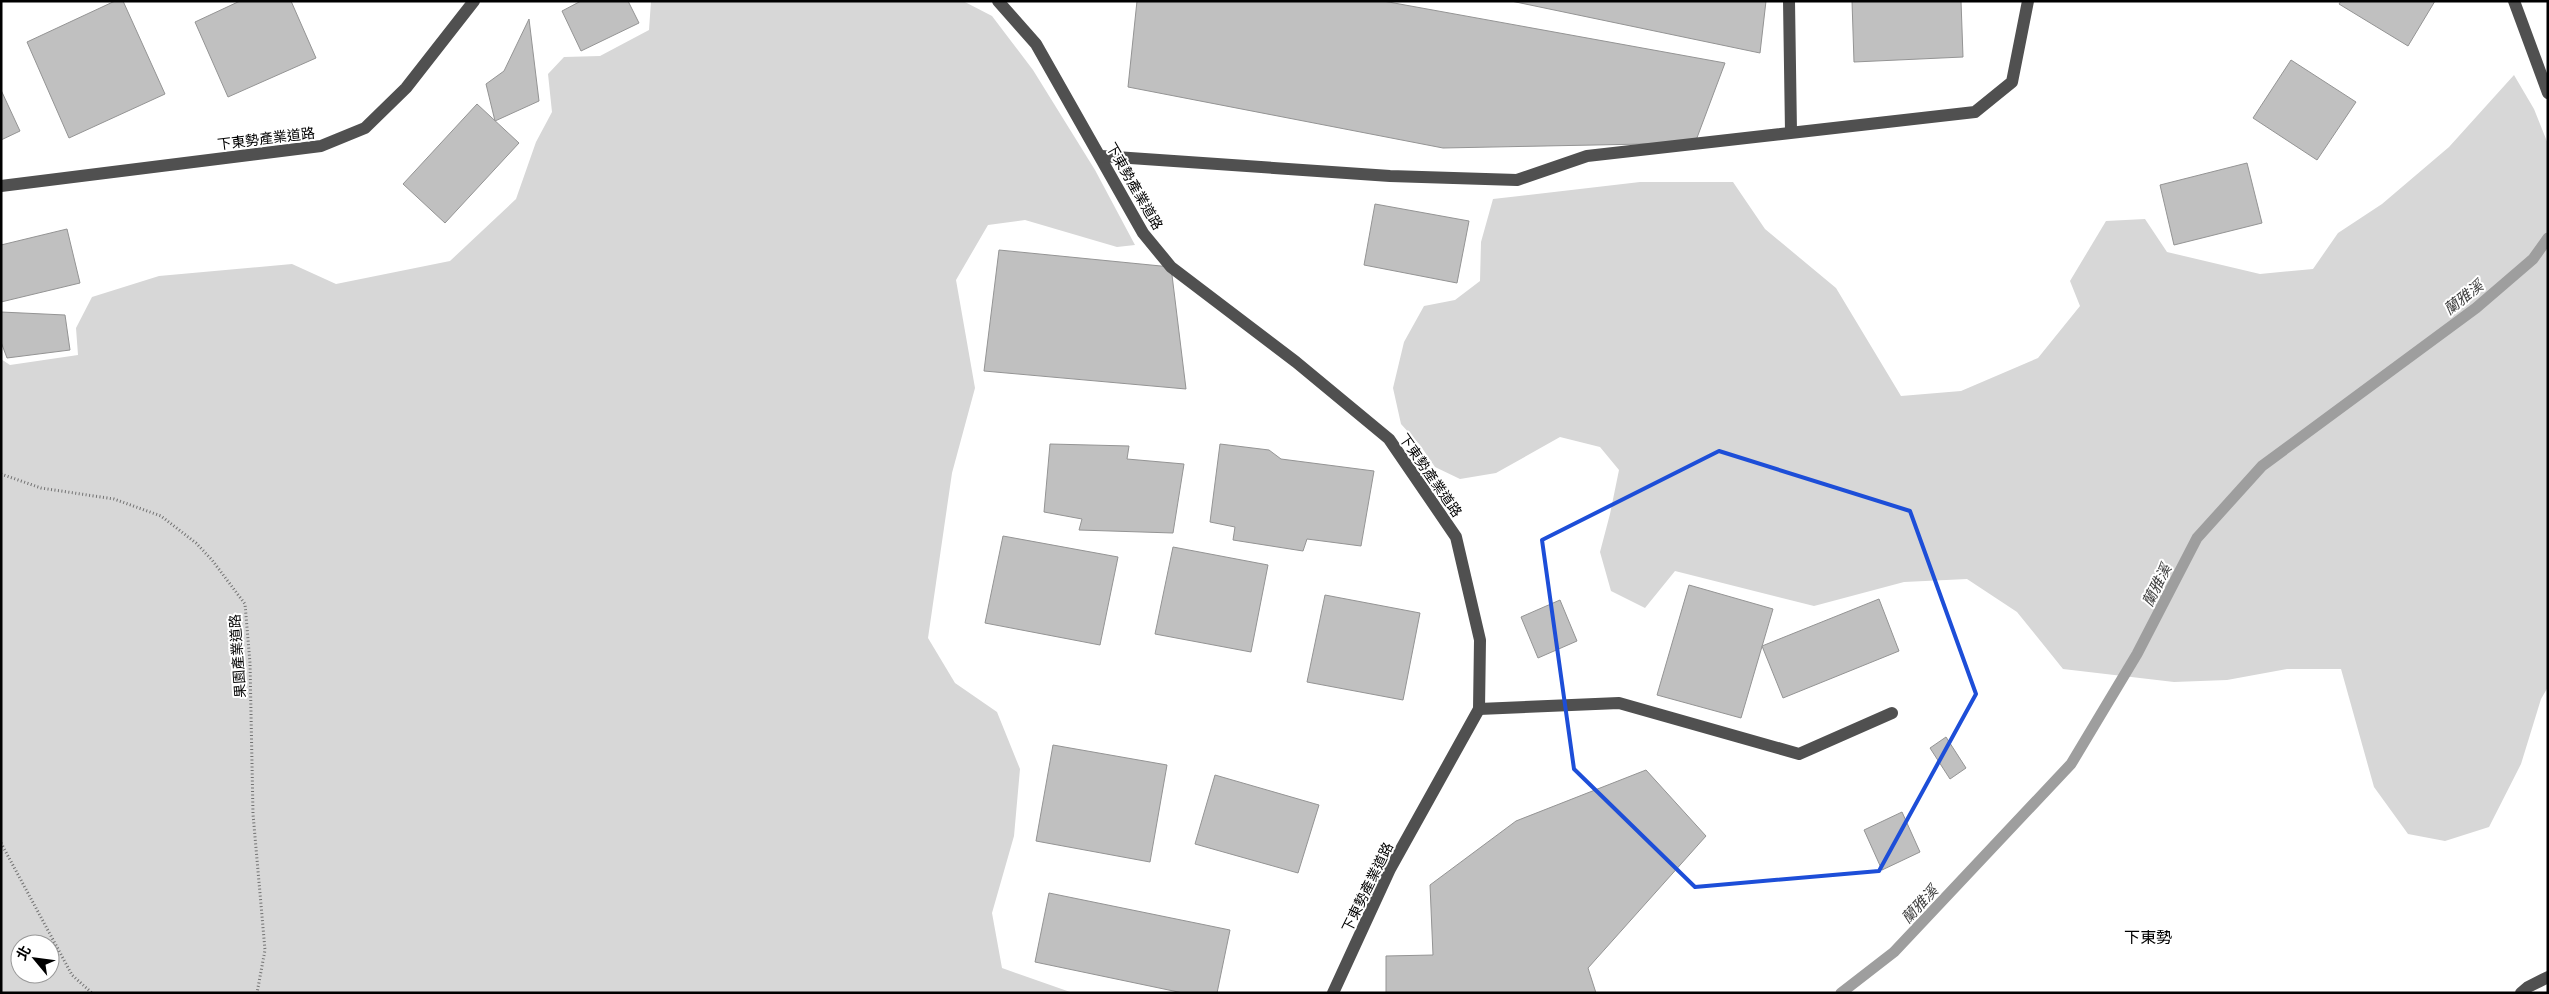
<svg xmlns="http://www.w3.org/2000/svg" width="2549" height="994" font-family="'Noto Sans','Noto Sans TC',sans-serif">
<rect width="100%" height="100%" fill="#fff"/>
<g fill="#d7d7d7" fill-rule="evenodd">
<path d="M651 1H963L992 16 1033 70 1095 170 1135 245 1117 247 1025 220 988 225 956 280 975 388 952 473 928 638 955 683 997 712 1020 769 1014 836 992 913 1002 968 1073 993H1V359L10 365 78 355 76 328 92 297 159 276 292 264 336 284 450 261 516 199 536 142 552 112 548 74 564 57 600 56 649 30ZM20 944H50V974H20Z"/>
<polygon points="2514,75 2534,109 2548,144 2548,687 2541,699 2521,764 2489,827 2445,841 2408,834 2374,787 2341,669 2287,669 2227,680 2174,682 2063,669 2017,612 1967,579 1904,582 1814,606 1675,571 1645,608 1611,591 1600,552 1610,514 1619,470 1600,447 1560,437 1496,473 1460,479 1435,467 1420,445 1401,424 1393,388 1404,342 1424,306 1455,300 1480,281 1481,242 1493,199 1640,182 1733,182 1765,229 1836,288 1901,396 1961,391 2038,358 2080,306 2070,281 2106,221 2145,219 2167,252 2260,274 2313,269 2338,233 2382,204 2449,147"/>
</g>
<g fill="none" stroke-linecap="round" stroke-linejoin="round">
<polyline stroke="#9e9e9e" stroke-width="11" points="1841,993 1894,952 2071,764 2137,654 2197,538 2262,466 2476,308 2533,259 2548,238"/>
</g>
<g fill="#c0c0c0" stroke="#949494">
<polygon points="115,1 123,1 165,94 69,138 27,42"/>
<polygon points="240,1 291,1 316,58 228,97 195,22"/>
<polygon points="581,1 628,1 639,23 581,51 562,11"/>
<polygon points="1137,1 1383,1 1725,63 1695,143 1443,148 1128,87"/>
<polygon points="1511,1 1766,1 1760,53"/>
<polygon points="1852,1 1961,1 1963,57 1854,62"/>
<polygon points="2341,1 2435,1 2408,46 2339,4"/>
<polygon points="529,19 539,101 495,121 486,84 504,71"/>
<polygon points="2291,60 2356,102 2317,160 2253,118"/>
<polygon points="1,90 20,131 1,140"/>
<polygon points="477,104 519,143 445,223 403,184"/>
<polygon points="2247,163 2262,223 2174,245 2160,185"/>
<polygon points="1375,204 1469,221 1457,283 1364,265"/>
<polygon points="67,229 80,283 1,302 1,245"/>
<polygon points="999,250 1171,267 1186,389 984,371"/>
<polygon points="1,312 65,315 70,350 7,358 1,342"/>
<polygon points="1050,444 1129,446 1127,459 1184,464 1173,533 1079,530 1082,519 1044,512"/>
<polygon points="1220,444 1269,450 1281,459 1374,471 1361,546 1307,539 1303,551 1233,540 1235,527 1210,522"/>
<polygon points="1003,536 1118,557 1100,645 985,623"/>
<polygon points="1173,547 1268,565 1251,652 1155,634"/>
<polygon points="1689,585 1773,609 1741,718 1657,695"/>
<polygon points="1325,595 1420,613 1403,700 1307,682"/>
<polygon points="1879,599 1899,651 1783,698 1762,646"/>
<polygon points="1560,600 1577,641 1538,658 1521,617"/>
<polygon points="1946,737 1966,768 1950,779 1930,748"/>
<polygon points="1053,745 1167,765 1150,862 1036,841"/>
<polygon points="1646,770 1706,836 1588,968 1596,993 1386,993 1386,956 1433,955 1430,885 1516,821"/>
<polygon points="1215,775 1319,805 1298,873 1195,844"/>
<polygon points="1902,812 1920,852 1882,870 1864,830"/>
<polygon points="1049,893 1230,930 1217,993 1183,993 1035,962"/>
</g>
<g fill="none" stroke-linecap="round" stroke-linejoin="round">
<g stroke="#727272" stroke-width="3" stroke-dasharray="1 2.5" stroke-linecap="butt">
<polyline points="1,474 41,488 114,499 161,516 196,543 212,560 245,604 250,663 253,814 265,950 257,993"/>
<polyline points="1,843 72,975 92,993"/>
</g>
<g stroke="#505050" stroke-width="12">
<polyline points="998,1 1036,44 1143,233 1171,267 1296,362 1389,439 1456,537 1480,640 1479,709 1390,869 1333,993"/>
<polyline points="1789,1 1791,132"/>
<polyline points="2514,1 2548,93"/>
<polyline points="1101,156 1390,176 1517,180 1587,156 1975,112 2012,82 2028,1"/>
<polyline points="1,186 321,146 365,128 406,88 474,1"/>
<polyline points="1479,709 1619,703 1799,754 1892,713"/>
<polyline points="2521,993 2528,987 2548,977"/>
</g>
</g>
<path fill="none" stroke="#1d4ed8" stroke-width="4" stroke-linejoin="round" d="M1719 451 1910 511 1976 694 1879 871 1695 887 1574 769 1542 540Z"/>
<g text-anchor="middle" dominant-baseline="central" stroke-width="4" stroke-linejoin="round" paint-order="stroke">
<g font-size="14" fill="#000" stroke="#fff">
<text transform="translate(266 138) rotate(-7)">下東勢產業道路</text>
<text transform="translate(1135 186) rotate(60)">下東勢產業道路</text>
<text transform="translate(1431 475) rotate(55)">下東勢產業道路</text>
<text transform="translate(237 656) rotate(-94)">果園產業道路</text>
<text transform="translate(1367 887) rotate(-64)">下東勢產業道路</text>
</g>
<g font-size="15" font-style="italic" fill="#3f3f3f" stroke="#fff">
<text transform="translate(2463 297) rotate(-38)">蘭雅溪</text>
<text transform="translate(2156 585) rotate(-63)">蘭雅溪</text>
<text transform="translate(1919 904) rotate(-47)">蘭雅溪</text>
</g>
<g font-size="16" fill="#000" stroke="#fff">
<text x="2148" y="937">下東勢</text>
</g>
</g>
<rect width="2549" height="994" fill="none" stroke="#000000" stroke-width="5"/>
<g transform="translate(35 959) rotate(299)"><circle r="24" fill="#ffffff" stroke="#999999"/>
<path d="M0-4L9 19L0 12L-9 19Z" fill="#000000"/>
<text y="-8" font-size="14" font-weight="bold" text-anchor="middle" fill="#000000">北</text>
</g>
</svg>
